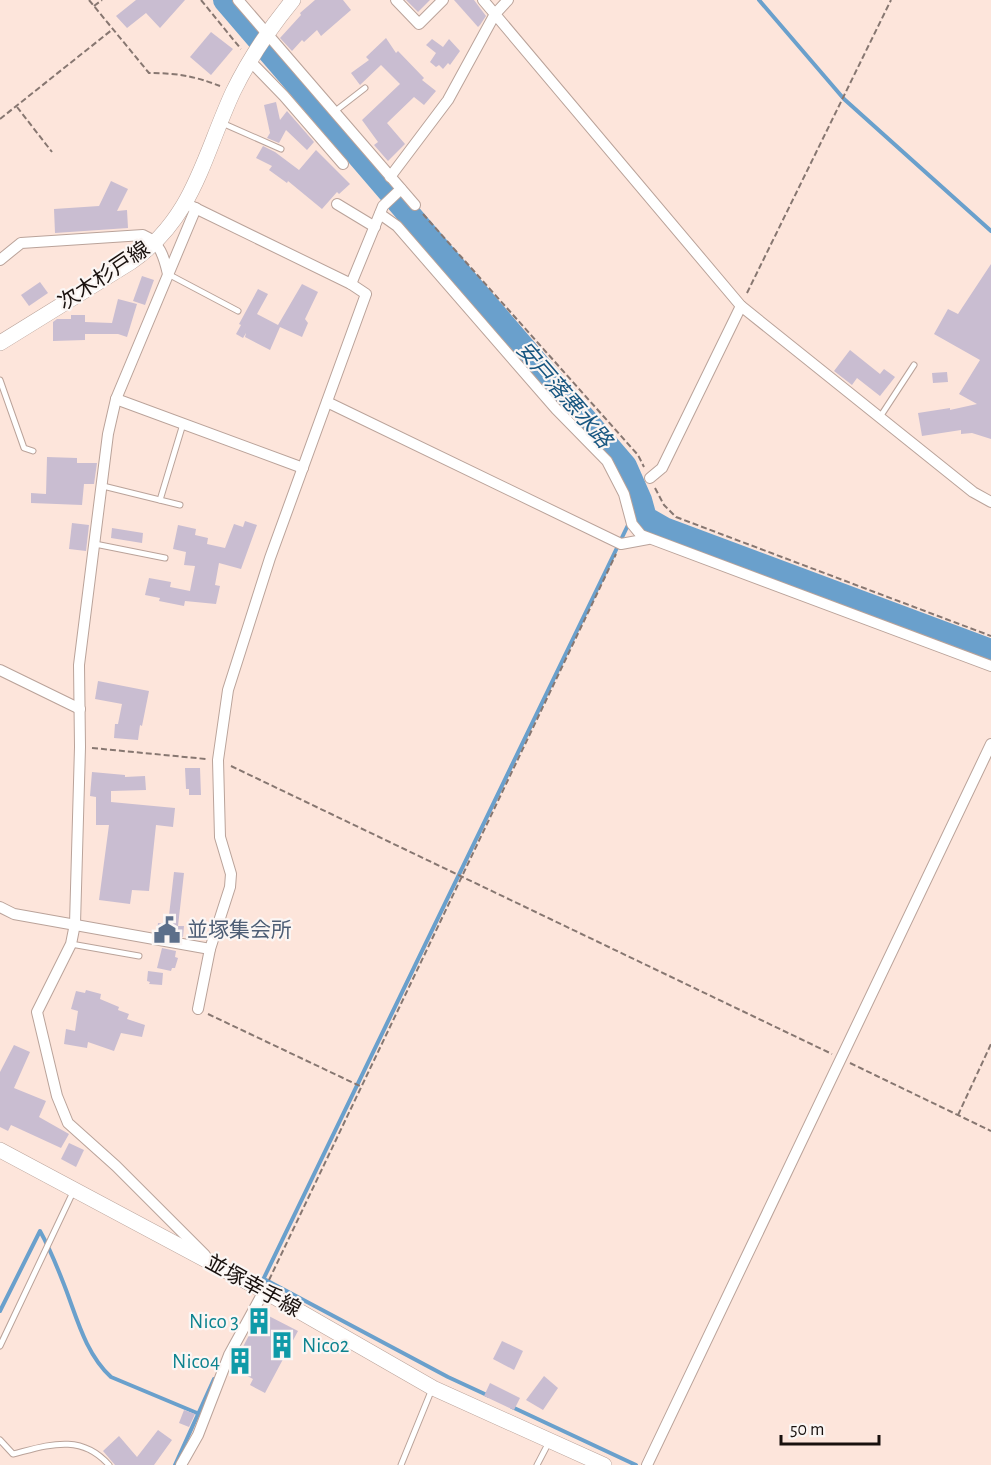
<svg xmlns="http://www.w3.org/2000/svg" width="991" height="1465" font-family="'Alegreya Sans','Noto Sans JP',sans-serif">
<rect width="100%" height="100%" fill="#fde5db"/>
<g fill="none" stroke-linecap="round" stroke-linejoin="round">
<g stroke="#6aa0cc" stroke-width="4">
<polyline points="759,0 844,99 991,231"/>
<polyline points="632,516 640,500"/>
<polyline points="264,1279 448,1377 489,1396"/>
<polyline points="260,1286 629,523"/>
<path d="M0 1311 40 1231C49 1247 56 1264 63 1282 76 1314 84 1352 111 1377L197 1413"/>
<polyline points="512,1407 636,1465"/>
<polyline points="175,1465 214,1379"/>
</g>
<polyline stroke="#6aa0cc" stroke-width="24" points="225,0 625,466 640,500 645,518 664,529 991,651"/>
</g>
<g fill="#c9bdd1">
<polygon points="136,0 185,0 160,28 146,13 127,28 116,16"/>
<polygon points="315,0 343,0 351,10 321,36 317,30 304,42 302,40 292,51 280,38 301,15 300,13"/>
<polygon points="406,0 430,0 418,12"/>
<polygon points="454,0 474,0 486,16 480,25 478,27"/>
<polygon points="211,32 233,49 211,75 190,57"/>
<polygon points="386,38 396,53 398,51 424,78 422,80 436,91 424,105 414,97 387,123 405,144 388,161 374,145 378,142 362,120 400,84 381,65 360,85 351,73 369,60 366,57"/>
<polygon points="432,39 443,47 449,39 460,51 450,65 448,63 443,69 439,65 436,67 430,62 436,53 426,45"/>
<polygon points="276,102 280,120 287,111 314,142 307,150 286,130 279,143 267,138 270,133 264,105"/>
<polygon points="263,146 275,152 299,170 316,150 350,184 339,194 337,192 322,209 288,181 287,183 269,170 272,166 256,158"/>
<polygon points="111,181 128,189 117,211 127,210 128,228 55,233 54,209 99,206"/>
<polygon points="991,264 991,439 972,433 961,434 961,430 922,436 918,413 950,408 950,410 977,404 959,394 980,360 934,334 948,309 958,314"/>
<polygon points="142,276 154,280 145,305 133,301"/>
<polygon points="40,282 48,293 29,306 21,295"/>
<polygon points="302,284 318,292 305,319 308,323 302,337 280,327 270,350 245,337 246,333 243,338 236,334 241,325 239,324 258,289 268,294 257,314 278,325"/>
<polygon points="118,299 137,304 127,337 118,334 85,334 85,340 53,341 53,322 57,319 71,319 71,315 85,315 85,322 112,323"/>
<polygon points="850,350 880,374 884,369 895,377 880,396 857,378 852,385 834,371"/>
<polygon points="947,372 948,382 933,383 932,373"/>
<polygon points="47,457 77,458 77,463 97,463 94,484 84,484 82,505 31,503 31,493 46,494"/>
<polygon points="245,521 257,525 241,569 219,563 215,585 220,586 216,604 185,601 184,606 159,601 160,598 145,595 149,578 171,582 170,587 190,591 195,566 184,565 186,552 173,549 178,525 196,529 195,535 208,538 207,544 225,548 234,524 243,527"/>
<polygon points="72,523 89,525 86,551 69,549"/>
<polygon points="112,528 143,533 142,543 111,538"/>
<polygon points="98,681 149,691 142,726 140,725 138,740 114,738 115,724 118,724 122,704 95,699"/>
<polygon points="185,768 200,768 201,795 189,795 189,789 186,789"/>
<polygon points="92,772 125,775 125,777 145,776 146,790 111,791 111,802 175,808 173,827 156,825 149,891 132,890 130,904 99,900 109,825 96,825 96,797 90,796"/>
<polygon points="174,872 184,873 178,926 184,926 183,937 157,932 158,923 168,924"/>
<polygon points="162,948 176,951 175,957 178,958 175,968 172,968 171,971 157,968"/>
<polygon points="148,971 163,973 162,985 149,984 150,982 147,981"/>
<polygon points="86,990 101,994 100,999 119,1007 118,1010 129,1014 127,1019 145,1025 142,1037 121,1033 114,1051 88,1042 87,1048 64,1044 66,1029 75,1031 78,1011 71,1009 76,991 85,993"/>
<polygon points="14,1045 30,1052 14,1088 46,1101 39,1117 69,1134 61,1148 11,1125 8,1131 0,1127 0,1072"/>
<polygon points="69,1143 84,1150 76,1167 61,1159"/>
<polygon points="261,1312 298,1331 265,1393 250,1385 253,1379 232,1368"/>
<polygon points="502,1341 523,1351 514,1370 493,1359"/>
<polygon points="544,1376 558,1388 543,1410 526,1400"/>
<polygon points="490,1383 520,1398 514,1410 484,1396"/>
<polygon points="184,1410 195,1414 189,1427 179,1423"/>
<polygon points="158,1430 172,1440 154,1465 115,1465 103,1451 119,1436 137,1457"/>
</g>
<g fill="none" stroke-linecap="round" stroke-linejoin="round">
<defs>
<g id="lane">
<polyline points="334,112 365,88"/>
<polyline points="222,123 281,149"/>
<polyline points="168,274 238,311"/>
<polyline points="0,380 24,448 33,451"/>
<polyline points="880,417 914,365"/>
<polyline points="103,486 180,505"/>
<polyline points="160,500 183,424"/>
<polyline points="95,544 165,558"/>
<polyline points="71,944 139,956"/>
<polyline points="0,1346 74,1190"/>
<path d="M0 1440 13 1454C49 1445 81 1433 109 1465"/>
<polyline points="401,1465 432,1389"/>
<polyline points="537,1465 549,1442"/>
</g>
<g id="street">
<polyline points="238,0 415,205"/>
<polyline points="396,0 419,24 443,0"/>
<polyline points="483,0 741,306 973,492 991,502"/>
<polyline points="250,61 284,96 343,164"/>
<polyline points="390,177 448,100 495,14 508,0"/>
<polyline points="337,204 375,227"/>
<polyline points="191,206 351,284 366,294 270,558 228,690 218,760 220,837 231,874 230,887 210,949 198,1009"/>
<polyline points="196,208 116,399 108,434 79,665 80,747 75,924 71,944 37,1012 57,1096 68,1123 116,1166 205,1255"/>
<polyline points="380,214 397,226 556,409 607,461 624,494 632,524 641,535 991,666"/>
<path d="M0 260 21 243 143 235C160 242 164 257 168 274"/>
<polyline points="351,284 383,206 401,189"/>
<polyline points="116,399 303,468"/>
<polyline points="327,402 621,544 648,539"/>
<polyline points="650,478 662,468 741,306"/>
<polyline points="0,670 80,709"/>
<polyline points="0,907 14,914 210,949"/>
<polyline points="181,1465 198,1435 229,1355 264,1291"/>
<polyline points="647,1465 991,744"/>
</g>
<g id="secondary">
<path d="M0 343 131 262C194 218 203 157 233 92 249 59 270 28 293 0"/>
<polyline points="0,1150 264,1291 433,1388 604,1465"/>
</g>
</defs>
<use href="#lane" stroke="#baa39a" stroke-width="7"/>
<use href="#street" stroke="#baa39a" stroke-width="12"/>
<use href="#secondary" stroke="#baa39a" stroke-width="16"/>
<g stroke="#877771" stroke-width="2" stroke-dasharray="6 3" stroke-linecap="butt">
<path d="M89 0 149 73C177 73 194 76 220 86"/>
<polyline points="201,0 241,49"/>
<polyline points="94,6 102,0"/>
<polyline points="17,107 52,152"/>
<polyline points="0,119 113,29"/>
<polyline points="423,214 638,455 644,467"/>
<polyline points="747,293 891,0"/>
<polyline points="655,488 664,505 676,517 991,636"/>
<polyline points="92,748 206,759"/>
<polyline points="231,766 832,1054"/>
<polyline points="208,1014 362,1087"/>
<polyline points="850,1063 991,1131"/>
<polyline points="958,1115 991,1044"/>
<polyline points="269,1280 616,554"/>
</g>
<use href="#lane" stroke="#fff" stroke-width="5"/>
<use href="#street" stroke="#fff" stroke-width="10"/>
<use href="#secondary" stroke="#fff" stroke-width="15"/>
</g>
<defs>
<symbol id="civic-bare" viewBox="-9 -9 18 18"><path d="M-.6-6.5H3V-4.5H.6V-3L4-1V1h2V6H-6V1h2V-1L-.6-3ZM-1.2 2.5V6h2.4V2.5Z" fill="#5c6f8a" stroke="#fbf6f4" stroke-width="2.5" paint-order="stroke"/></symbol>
<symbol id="building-bare" viewBox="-9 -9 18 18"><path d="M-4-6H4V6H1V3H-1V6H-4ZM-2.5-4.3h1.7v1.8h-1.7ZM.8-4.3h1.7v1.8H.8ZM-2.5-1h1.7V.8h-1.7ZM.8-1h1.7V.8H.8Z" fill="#0f9aa8" stroke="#fbf6f4" stroke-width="2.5" paint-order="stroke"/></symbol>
</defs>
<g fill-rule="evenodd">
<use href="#civic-bare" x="148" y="911" width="38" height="38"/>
<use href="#building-bare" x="240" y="1302" width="38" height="38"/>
<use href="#building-bare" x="263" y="1326" width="38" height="38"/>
<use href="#building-bare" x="221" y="1342" width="38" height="38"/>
</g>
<g text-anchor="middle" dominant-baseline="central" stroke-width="4.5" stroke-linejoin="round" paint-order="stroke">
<g font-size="21" fill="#19110e" stroke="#fbf6f4">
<text transform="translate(104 276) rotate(-34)">次木杉戸線</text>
<text transform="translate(253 1286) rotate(29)">並塚幸手線</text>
</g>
<g font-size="21" fill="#4e5e75" stroke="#fbf6f4" text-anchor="start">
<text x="187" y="930">並塚集会所</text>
</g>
<g font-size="21" fill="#0d838f" stroke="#fbf6f4" text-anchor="end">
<text x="239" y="1321">Nico 3</text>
<text x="302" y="1345" text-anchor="start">Nico2</text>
<text x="220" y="1361">Nico4</text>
</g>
<g font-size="22" font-style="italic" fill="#185680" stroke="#fbf6f4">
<text transform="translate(564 395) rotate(49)">安戸落悪水路</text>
</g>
</g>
<path d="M781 1435v9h98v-9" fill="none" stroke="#19110e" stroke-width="3"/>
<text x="790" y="1435" font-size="18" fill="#19110e" stroke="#fbf6f4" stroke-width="4.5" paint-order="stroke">50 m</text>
</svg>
